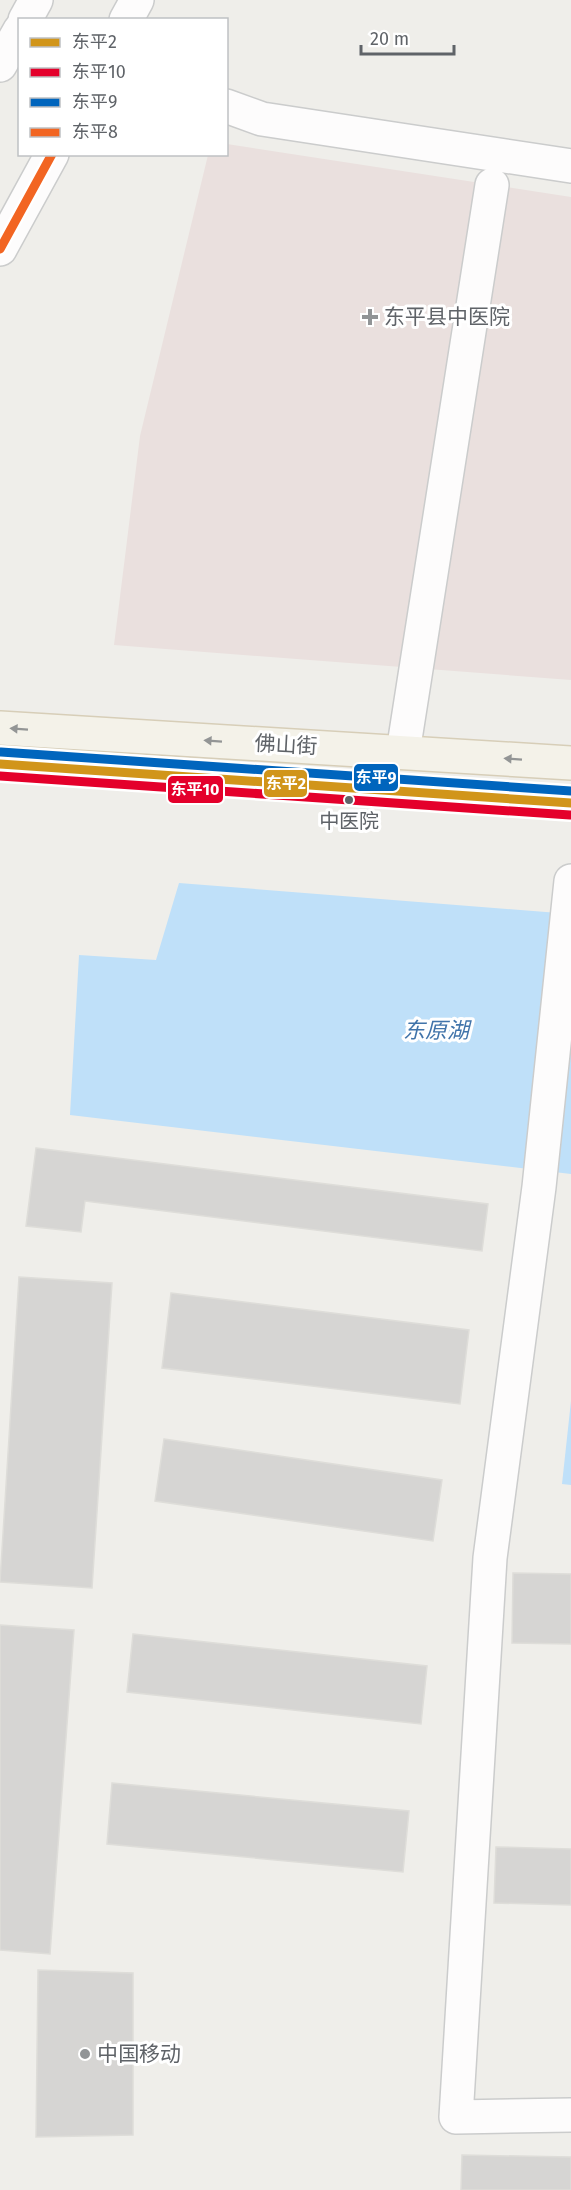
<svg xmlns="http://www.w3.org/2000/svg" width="571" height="2190" font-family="'Fira Sans','Noto Sans SC',sans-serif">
<rect width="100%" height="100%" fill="#efeeea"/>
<polygon fill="#eae0de" points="227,144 571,197 571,680 114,645 140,436 208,155 226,154"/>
<g fill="#bfe0f9">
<polygon points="179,883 571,914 571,1174 70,1115 79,955 156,960"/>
<polygon points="571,1401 571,1485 562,1484"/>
</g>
<g fill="#d6d5d3" stroke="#deddd9" stroke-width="1.5">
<polygon points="36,1148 488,1204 482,1251 85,1201 81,1232 26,1226"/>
<polygon points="19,1277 112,1283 92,1588 0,1582"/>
<polygon points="171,1293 469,1330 460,1404 162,1368"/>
<polygon points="164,1439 442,1480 433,1541 155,1501"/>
<polygon points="513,1573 571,1574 571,1644 512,1643"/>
<polygon points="0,1625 74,1630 50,1954 0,1950"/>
<polygon points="133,1634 427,1666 421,1724 127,1692"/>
<polygon points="112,1783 409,1811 403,1872 107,1844"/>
<polygon points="496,1847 571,1849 571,1905 494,1903"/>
<polygon points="38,1970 133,1973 133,2135 36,2137"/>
<polygon points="462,2155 571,2157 571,2190 461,2190"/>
</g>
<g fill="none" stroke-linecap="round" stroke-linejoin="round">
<defs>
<g id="minor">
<polyline points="25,20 36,0"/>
<polyline points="126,20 137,0"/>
<polyline points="0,65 20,30"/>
<polyline points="226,106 262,119 571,166"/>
<polyline points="0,249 52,154"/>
<polyline points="403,752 492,185"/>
<polyline points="571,881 539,1187 490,1558 456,2117 571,2115"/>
</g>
<g id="major">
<polyline points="0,728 571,763"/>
<polyline points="0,764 571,803"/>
</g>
</defs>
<use href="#minor" stroke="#cbcccc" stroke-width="36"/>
<use href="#major" stroke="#d7ceb8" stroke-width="36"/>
<use href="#minor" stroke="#fdfcfc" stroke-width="33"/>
<use href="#major" stroke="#f4f2e9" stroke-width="33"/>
<defs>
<polyline id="bus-1" points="0,764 571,803"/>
<polyline id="bus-2" points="0,776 570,815"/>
<polyline id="bus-3" points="1,752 571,791"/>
<polyline id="bus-4" points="0,249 52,154"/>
</defs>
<use href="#bus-1" stroke="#fff" stroke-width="14"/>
<use href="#bus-2" stroke="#fff" stroke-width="14"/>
<use href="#bus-3" stroke="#fff" stroke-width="14"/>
<use href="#bus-4" stroke="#fff" stroke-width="14"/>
<use href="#bus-1" stroke="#d1951a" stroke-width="9"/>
<use href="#bus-2" stroke="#e4002b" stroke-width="9"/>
<use href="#bus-3" stroke="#0065bd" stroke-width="9"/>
<use href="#bus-4" stroke="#f26522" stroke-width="9"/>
</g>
<defs><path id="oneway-solid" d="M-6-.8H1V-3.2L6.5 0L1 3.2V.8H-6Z" transform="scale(1.5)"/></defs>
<g fill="#939595">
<use href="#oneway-solid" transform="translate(19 729) rotate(-176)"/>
<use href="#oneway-solid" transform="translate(213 741) rotate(-176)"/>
<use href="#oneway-solid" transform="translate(513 759) rotate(-176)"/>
</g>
<g fill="#919496" stroke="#fff" stroke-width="2">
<path d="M367 308h6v6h6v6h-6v6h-6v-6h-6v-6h6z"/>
<circle cx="85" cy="2054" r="6"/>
</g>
<circle fill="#5f6368" stroke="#fff" stroke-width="2" cx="349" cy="800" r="5"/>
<g text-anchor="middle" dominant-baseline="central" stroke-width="6" stroke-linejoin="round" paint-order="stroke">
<g font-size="20" fill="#5f6368" stroke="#fff">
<text x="349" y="821">中医院</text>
</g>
<g font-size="21" fill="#5f6368" stroke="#fff" text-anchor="start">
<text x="384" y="317">东平县中医院</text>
<text x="97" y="2054">中国移动</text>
</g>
<g font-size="21" fill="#5f6368" stroke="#fff">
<text transform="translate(286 745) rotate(3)">佛山街</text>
</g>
<g font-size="22" font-style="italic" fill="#4174aa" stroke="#fff">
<text x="436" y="1030">东原湖</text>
</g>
</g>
<g stroke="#fff" stroke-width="2">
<rect x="353" y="763" width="46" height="29" rx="6" fill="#0065bd"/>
<rect x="263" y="769" width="45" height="29" rx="6" fill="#d1951a"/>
<rect x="167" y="775" width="57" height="29" rx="6" fill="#e4002b"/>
</g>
<g font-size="16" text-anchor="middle" font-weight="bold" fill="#fff">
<text x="376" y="783">东平9</text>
<text x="286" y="789">东平2</text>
<text x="195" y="795">东平10</text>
</g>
<rect x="18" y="18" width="210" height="138" fill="#ffffff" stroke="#bfc1c3" stroke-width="1.5"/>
<rect x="30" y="38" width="30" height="9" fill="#d1951a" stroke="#bfc1c3" stroke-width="1.5"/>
<text x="72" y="48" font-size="18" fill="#5f6368">东平2</text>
<rect x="30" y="68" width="30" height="9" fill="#e4002b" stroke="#bfc1c3" stroke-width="1.5"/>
<text x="72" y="78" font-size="18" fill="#5f6368">东平10</text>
<rect x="30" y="98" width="30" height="9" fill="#0065bd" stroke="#bfc1c3" stroke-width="1.5"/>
<text x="72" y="108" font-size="18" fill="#5f6368">东平9</text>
<rect x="30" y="128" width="30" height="9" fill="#f26522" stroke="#bfc1c3" stroke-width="1.5"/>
<text x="72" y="138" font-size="18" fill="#5f6368">东平8</text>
<path d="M361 45v9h93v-9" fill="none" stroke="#5f6368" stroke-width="3"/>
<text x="370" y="45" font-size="18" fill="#5f6368" stroke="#ffffff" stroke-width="4.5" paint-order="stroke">20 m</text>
</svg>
